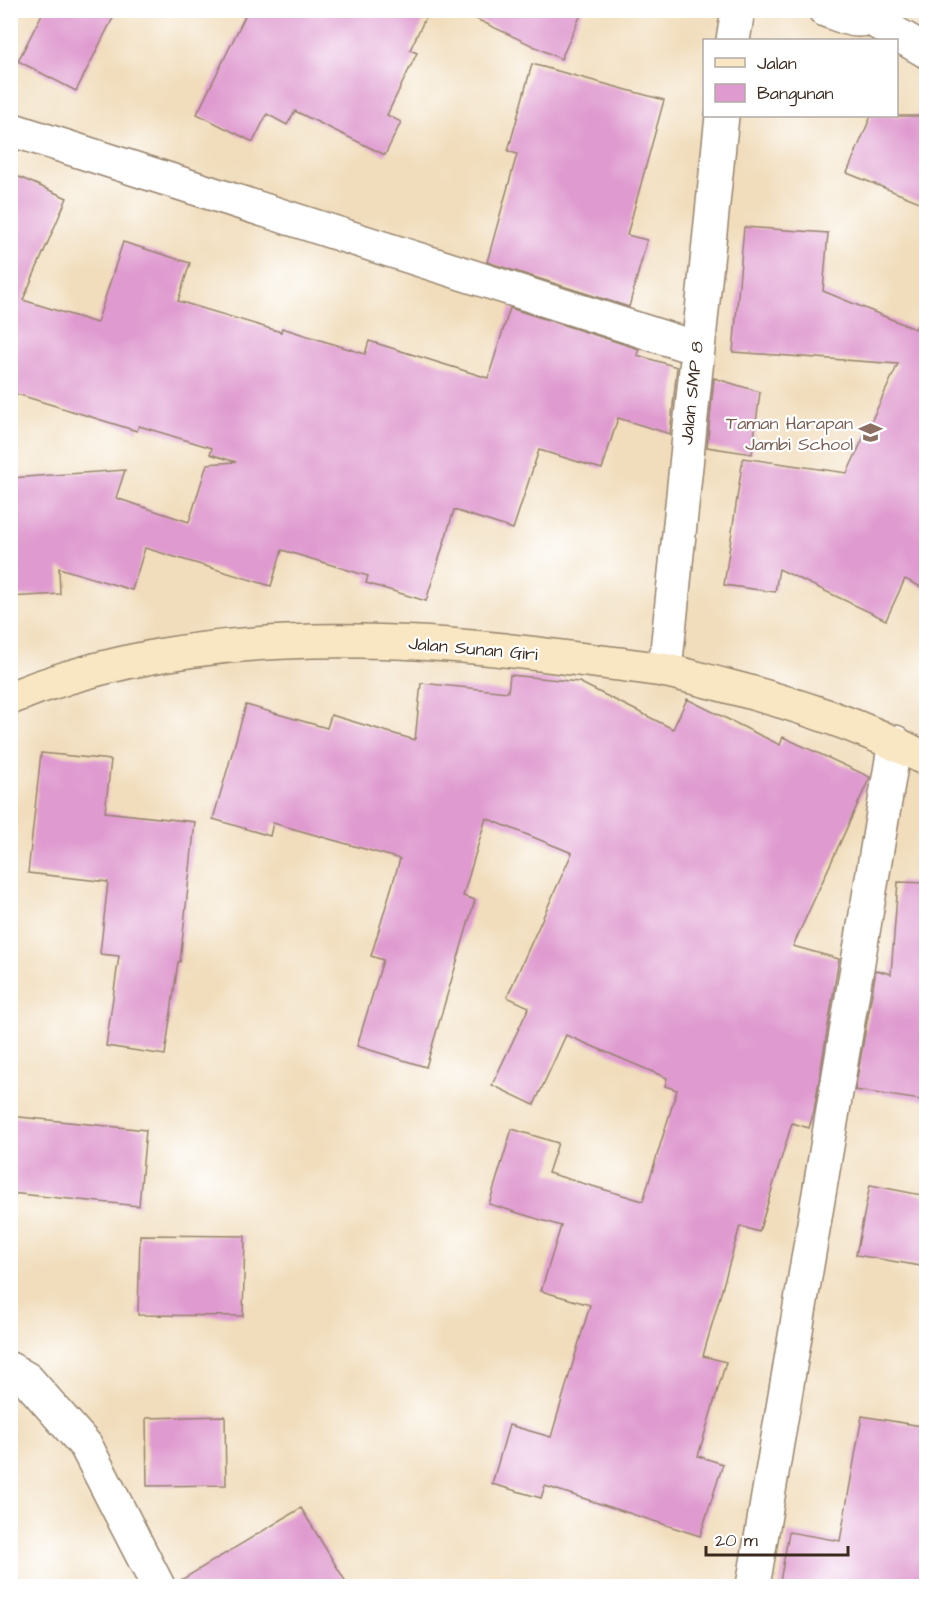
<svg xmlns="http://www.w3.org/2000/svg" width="937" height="1597" font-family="'Architects Daughter',sans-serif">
<rect width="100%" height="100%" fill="#fff"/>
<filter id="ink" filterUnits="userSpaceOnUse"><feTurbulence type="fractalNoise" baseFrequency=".0167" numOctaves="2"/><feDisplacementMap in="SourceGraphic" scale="12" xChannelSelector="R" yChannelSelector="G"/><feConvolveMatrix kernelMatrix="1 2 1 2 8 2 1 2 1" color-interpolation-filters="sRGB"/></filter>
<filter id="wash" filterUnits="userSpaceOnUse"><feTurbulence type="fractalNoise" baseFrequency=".008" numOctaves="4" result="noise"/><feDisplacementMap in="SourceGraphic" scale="24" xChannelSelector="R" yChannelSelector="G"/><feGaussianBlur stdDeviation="1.35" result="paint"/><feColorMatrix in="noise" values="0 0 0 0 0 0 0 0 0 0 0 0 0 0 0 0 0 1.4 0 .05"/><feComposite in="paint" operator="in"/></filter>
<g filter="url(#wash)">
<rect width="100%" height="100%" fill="#f1ddbc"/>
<g id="blocks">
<g fill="#df9acf">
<polygon points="44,10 117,10 76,91 18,61"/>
<polygon points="248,10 429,10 410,50 417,53 387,115 401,122 385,155 295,111 287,125 267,114 253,142 197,114"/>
<polygon points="457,10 583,10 561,59"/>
<polygon points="532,64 664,100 627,235 647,240 629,307 487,262 517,154 508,151"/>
<polygon points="871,116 927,116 927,205 847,173"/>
<polygon points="10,173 67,198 23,300 97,323 123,242 190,263 178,301 281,332 282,328 365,354 369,341 488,378 510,308 639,349 637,355 677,367 670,434 618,418 602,469 539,450 513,529 454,510 426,601 366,583 368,576 282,550 271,586 145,548 132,590 59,568 60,594 10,597 10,478 125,470 116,498 189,522 207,464 236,462 210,454 212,448 139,426 137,431 10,392"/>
<polygon points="744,227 828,233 823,291 915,329 927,305 927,590 905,579 886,620 779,569 775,592 724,585 743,458 847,473 898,364 733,352"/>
<polygon points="714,378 760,392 752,454 707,447"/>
<polygon points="510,675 579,682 673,729 687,699 780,745 783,737 870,777 793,946 839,959 814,1111 809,1128 792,1123 759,1232 740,1226 703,1356 726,1362 698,1456 723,1464 700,1536 545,1486 541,1498 492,1484 509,1425 551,1437 590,1305 541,1291 561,1226 489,1204 512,1129 558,1143 548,1173 643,1201 677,1090 665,1086 667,1078 566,1035 534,1105 492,1085 529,1007 507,997 572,853 486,818 463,896 475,900 426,1067 357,1046 383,960 371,956 400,859 273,823 270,836 213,819 246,705 327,728 331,715 415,740 421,683 508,692"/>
<polygon points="41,753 111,760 105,812 195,822 180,962 178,962 165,1055 106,1046 119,956 100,954 108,882 28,873"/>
<polygon points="898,882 927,883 927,1101 855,1090 876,970 891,974"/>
<polygon points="10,1116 146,1130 139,1206 10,1193"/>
<polygon points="870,1185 927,1196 927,1267 856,1255"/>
<polygon points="140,1235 245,1236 243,1316 138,1315"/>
<polygon points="225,1416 226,1485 147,1486 146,1418"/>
<polygon points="862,1416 927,1427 927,1587 779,1587 789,1532 840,1541"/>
<polygon points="301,1508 349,1587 177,1587 176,1583"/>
</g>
</g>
</g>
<g filter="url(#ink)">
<use href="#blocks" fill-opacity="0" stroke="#96846d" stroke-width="1.5"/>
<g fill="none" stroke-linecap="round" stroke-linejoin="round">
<defs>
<g id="street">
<path d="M825 10C850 19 860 27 884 10"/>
<polyline points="871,19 926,51"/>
<polyline points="733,40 738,10"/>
<polyline points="10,129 696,348"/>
<polyline points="665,670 722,116"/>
<polyline points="10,1369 27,1379 86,1446 158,1586"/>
<polyline points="753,1586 895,742"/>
</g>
<path id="secondary" d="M10 698C185 627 386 633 570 658 601 662 632 665 663 670 683 674 703 680 723 685 793 703 862 725 926 759"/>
</defs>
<use href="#street" stroke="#96846d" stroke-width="36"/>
<use href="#secondary" stroke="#96846d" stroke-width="36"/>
<use href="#street" stroke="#fff" stroke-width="33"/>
<use href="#secondary" stroke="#f9e7c3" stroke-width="33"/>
</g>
</g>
<defs>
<symbol id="school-bare" viewBox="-9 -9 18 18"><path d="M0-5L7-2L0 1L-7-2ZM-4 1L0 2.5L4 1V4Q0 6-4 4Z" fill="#8d6e63" stroke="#fff" stroke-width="2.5" paint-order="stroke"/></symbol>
</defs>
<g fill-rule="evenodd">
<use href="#school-bare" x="854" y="416" width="33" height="33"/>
</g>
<g text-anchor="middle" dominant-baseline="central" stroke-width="4.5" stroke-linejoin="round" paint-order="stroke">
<g font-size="18" fill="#3b2a1e" stroke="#fff">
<text transform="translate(692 393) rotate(-84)">Jalan SMP 8</text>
<text transform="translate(473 649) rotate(5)">Jalan Sunan Giri</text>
</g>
<g font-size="18" fill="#785e54" stroke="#fff" text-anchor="end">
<text x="853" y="423">Taman Harapan<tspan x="853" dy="21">Jambi School</tspan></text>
</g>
</g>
<rect width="937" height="1597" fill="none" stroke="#fff" stroke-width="36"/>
<rect x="703" y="39" width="195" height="78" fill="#ffffff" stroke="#b1aaa5" stroke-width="1.5"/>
<rect x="715" y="58" width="30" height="9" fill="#f9e7c3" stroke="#b1aaa5" stroke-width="1.5"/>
<text x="757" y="69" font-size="18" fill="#3b2a1e">Jalan</text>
<rect x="715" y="84" width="30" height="18" fill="#df9acf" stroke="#b1aaa5" stroke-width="1.5"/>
<text x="757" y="99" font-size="18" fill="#3b2a1e">Bangunan</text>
<path d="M706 1546v9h142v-9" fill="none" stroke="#3b2a1e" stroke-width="3"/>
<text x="715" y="1546" font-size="18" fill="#3b2a1e" stroke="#ffffff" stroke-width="4.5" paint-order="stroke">20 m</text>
</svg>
